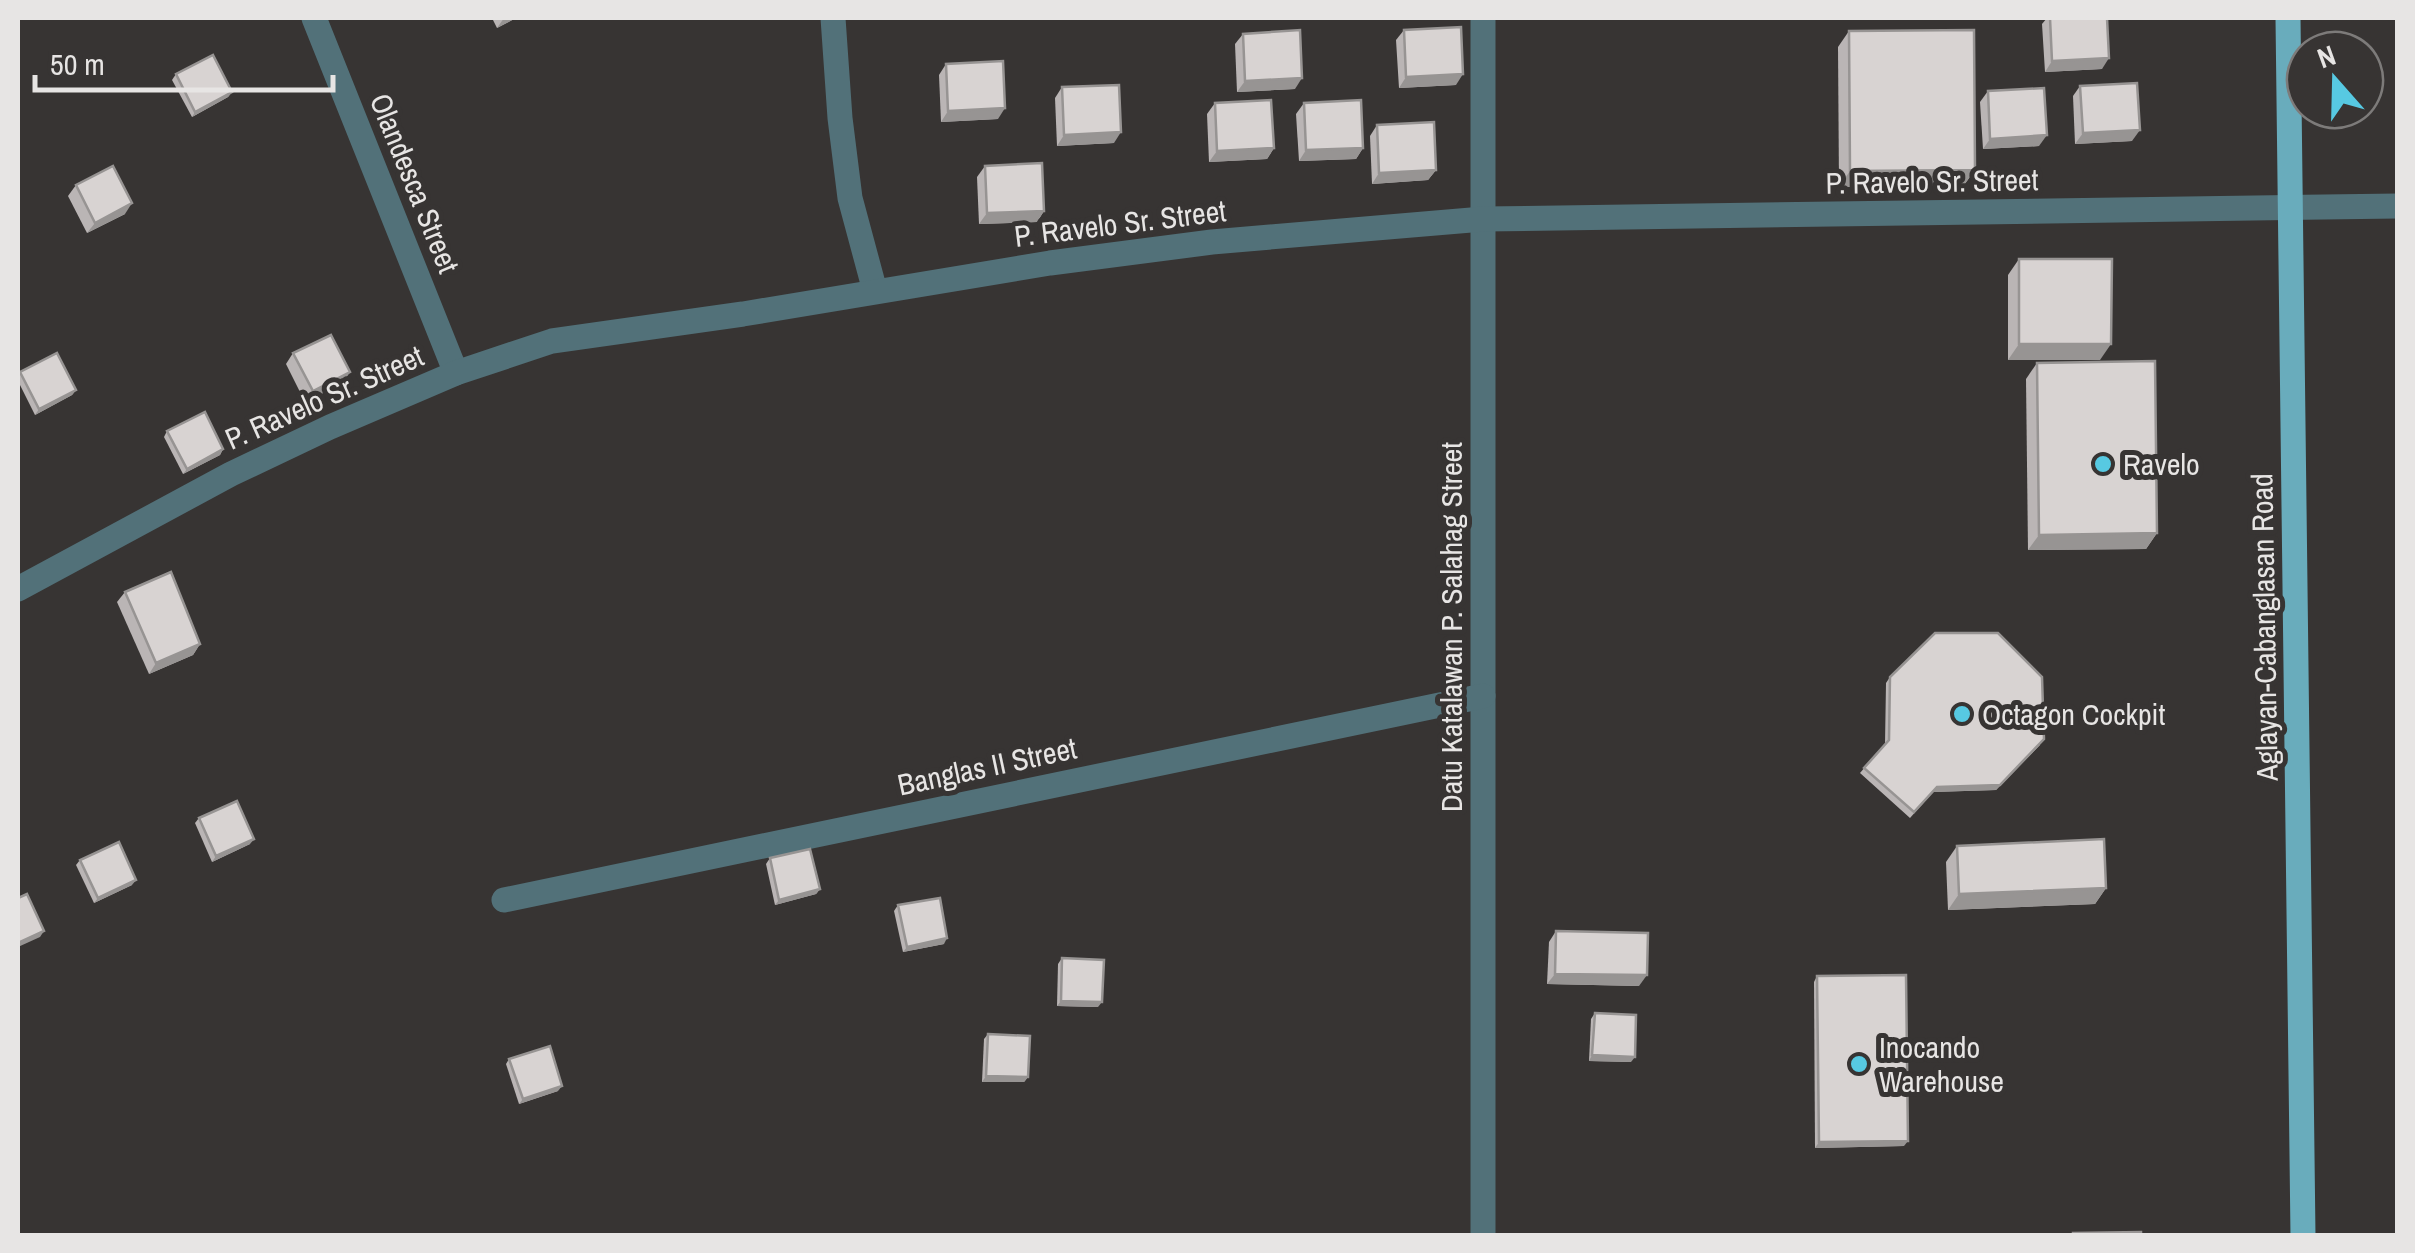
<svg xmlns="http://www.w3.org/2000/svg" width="2415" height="1253" font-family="'Archivo Narrow',sans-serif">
<rect width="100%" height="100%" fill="#373433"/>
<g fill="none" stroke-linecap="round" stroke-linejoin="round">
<g stroke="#527179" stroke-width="25">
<polyline points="314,18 456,373"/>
<polyline points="833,18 840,118 850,198 875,291"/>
<polyline points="1483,18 1483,1236"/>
<polyline points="18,589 231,474 330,427 456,373 552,341 743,314 1050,263 1212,242 1483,219 2398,206"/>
<polyline points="504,900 1483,696"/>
</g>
<polyline stroke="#69acbc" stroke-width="25" points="2288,18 2303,1236"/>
</g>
<g fill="#bab5b5">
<polygon points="492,18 516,18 497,28"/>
<polygon points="2047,18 2107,18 2102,69 2045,72 2042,24"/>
<polygon points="1404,30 1456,85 1399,88 1396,40"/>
<polygon points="1849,31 1975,170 1964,185 1839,187 1838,47"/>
<polygon points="1243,34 1295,89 1237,92 1235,44"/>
<polygon points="946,64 998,119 941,122 939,75"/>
<polygon points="176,74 232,92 228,97 192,117 172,80"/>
<polygon points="2080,86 2132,141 2075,144 2073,96"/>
<polygon points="1062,87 1114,143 1057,146 1055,98"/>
<polygon points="1988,91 2039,146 1983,149 1980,102"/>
<polygon points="1215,103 1274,148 1267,159 1209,162 1207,114"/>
<polygon points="1304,103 1363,148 1356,159 1299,161 1296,114"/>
<polygon points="1377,125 1436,170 1428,180 1372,184 1370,136"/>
<polygon points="985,166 1044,211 1037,222 979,224 977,177"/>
<polygon points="76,185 125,214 87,233 68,196"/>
<polygon points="2019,259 2100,360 2008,360 2008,275"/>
<polygon points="293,353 343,383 305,402 286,364"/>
<polygon points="2037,363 2157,533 2146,549 2028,550 2026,379"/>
<polygon points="20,372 76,390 72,395 35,415 18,381 18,374"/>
<polygon points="167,431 223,449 220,455 183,474 164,437"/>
<polygon points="125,592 200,644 193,655 149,674 117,602"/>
<polygon points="1890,677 2040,745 1996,790 1933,792 1910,818 1860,773 1885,744 1886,683"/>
<polygon points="199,818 250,844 212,862 195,823"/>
<polygon points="1957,846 2106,888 2095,904 1948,910 1946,862"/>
<polygon points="770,858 820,889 816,894 775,905 766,864"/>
<polygon points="80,860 132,885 94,903 76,865"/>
<polygon points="898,905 944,944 903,952 894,911"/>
<polygon points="1556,931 1639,986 1547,984 1549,942"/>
<polygon points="1062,958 1098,1007 1057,1006 1058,964"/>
<polygon points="1817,976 1904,1146 1815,1148 1814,982"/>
<polygon points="1595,1013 1631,1062 1589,1061 1591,1019"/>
<polygon points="988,1034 1028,1077 1024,1082 982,1082 984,1039"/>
<polygon points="509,1059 558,1091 519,1104 506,1064"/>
</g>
<g fill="#979493">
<polygon points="504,18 516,18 497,28"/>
<polygon points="2109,58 2102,69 2045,72 2052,61"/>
<polygon points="1463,74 1456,85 1399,88 1406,77"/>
<polygon points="1302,78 1295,89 1237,92 1245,81"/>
<polygon points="232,92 228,97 192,117 195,112"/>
<polygon points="1005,108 998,119 941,122 948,111"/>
<polygon points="2140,130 2132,141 2075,144 2083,133"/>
<polygon points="1121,132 1114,143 1057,146 1064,135"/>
<polygon points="2047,135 2039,146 1983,149 1990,139"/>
<polygon points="1274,148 1267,159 1209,162 1217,151"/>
<polygon points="1363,148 1356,159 1299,161 1306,150"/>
<polygon points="1436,170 1428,180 1372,184 1379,173"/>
<polygon points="1975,170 1964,185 1839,187 1850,171"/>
<polygon points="132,203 125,214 87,233 95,223"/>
<polygon points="1044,211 1037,222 979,224 987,213"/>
<polygon points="2019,344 2111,344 2100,360 2008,360"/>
<polygon points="350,372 343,383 305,402 313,391"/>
<polygon points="76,390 72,395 35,415 39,409"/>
<polygon points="223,449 220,455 183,474 187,469"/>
<polygon points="2157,533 2146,549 2028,550 2039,535"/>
<polygon points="200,644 193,655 149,674 156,663"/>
<polygon points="2044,739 1996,790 1933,792 1910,818 1937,787"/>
<polygon points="254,839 250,844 212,862 216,856"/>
<polygon points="136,880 132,885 94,903 98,898"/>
<polygon points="2106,888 2095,904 1948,910 1959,894"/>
<polygon points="820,889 816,894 775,905 779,900"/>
<polygon points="44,931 40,937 18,947 18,943"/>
<polygon points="947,938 944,944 903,952 907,947"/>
<polygon points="1555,974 1647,975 1639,986 1547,984"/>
<polygon points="1061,1001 1102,1002 1098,1007 1057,1006"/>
<polygon points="1592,1055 1635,1057 1631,1062 1589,1061"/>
<polygon points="986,1076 1028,1077 1024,1082 982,1082"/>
<polygon points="562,1086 558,1091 519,1104 523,1099"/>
<polygon points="1908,1141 1904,1146 1815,1148 1819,1142"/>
</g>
<g fill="#d8d3d2" stroke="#979493" stroke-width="2.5">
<polygon points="2050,18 2107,18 2109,58 2052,61"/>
<polygon points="1461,27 1463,74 1406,77 1404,30"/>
<polygon points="1300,30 1302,78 1245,81 1243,34"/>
<polygon points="1974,30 1975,170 1850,171 1849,31"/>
<polygon points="213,55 232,92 195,112 176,74"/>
<polygon points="1003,61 1005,108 948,111 946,64"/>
<polygon points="2137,83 2140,130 2083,133 2080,86"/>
<polygon points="1119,85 1121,132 1064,135 1062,87"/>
<polygon points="2044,88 2047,135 1990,139 1988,91"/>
<polygon points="1271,100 1274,148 1217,151 1215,103"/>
<polygon points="1361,100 1363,148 1306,150 1304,103"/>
<polygon points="1434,122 1436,170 1379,173 1377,125"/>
<polygon points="1042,163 1044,211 987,213 985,166"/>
<polygon points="113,166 132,203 95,223 76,185"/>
<polygon points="2019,259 2112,259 2111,344 2019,344"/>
<polygon points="331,335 350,372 313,391 293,353"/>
<polygon points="57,353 76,390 39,409 20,372"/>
<polygon points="2155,361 2157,533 2039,535 2037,363"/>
<polygon points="205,412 223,449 187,469 167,431"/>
<polygon points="171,572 200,644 156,663 125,592"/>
<polygon points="1935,633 1998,633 2042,677 2044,739 2000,785 1937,787 1914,812 1864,768 1889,740 1890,677"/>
<polygon points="237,801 254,839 216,856 199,818"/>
<polygon points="2104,839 2106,888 1959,894 1957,846"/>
<polygon points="119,842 136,880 98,898 80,860"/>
<polygon points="810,849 820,889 779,900 770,858"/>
<polygon points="27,894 44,931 18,943 18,898"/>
<polygon points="940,898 947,938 907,947 898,905"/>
<polygon points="1556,931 1648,933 1647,975 1555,974"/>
<polygon points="1062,958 1104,960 1102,1002 1061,1001"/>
<polygon points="1906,975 1908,1141 1819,1142 1817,976"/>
<polygon points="1595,1013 1636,1015 1635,1057 1592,1055"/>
<polygon points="988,1034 1030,1036 1028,1077 986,1076"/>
<polygon points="550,1046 562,1086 523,1099 509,1059"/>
<polygon points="2141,1232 2141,1236 2073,1236 2073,1233"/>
</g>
<g fill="#57c9e2" stroke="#373433" stroke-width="4">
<circle cx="2103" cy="464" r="10"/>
<circle cx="1962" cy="714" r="10"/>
<circle cx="1859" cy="1064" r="10"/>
</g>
<g text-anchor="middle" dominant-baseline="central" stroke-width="10" stroke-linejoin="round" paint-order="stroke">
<g font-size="30" fill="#e7e5e4" stroke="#373433">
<text transform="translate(1932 181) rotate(-1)">P. Ravelo Sr. Street</text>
<text transform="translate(415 183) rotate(68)">Olandesca Street</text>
<text transform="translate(1120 223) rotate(-7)">P. Ravelo Sr. Street</text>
<text transform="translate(324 397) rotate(-24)">P. Ravelo Sr. Street</text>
<text transform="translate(1451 627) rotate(-90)">Datu Katalawan P. Salahag Street</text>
<text transform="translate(2264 627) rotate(-91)">Aglayan-Cabanglasan Road</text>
<text transform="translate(987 766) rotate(-12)">Banglas II Street</text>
</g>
<g font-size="30" fill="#e7e5e4" stroke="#373433" text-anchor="start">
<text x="2123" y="464">Ravelo</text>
<text x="1982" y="714">Octagon Cockpit</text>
<text x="1879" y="1047">Inocando<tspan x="1879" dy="34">Warehouse</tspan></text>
</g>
</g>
<rect width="2415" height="1253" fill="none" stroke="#e7e5e4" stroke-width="40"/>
<g transform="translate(2335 80) rotate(340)"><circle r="48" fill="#373433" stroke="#7d7b7a" stroke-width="2.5"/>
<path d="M0-8L18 38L0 25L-18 38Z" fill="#57c9e2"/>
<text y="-15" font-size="28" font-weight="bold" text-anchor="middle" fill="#e7e5e4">N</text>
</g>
<path d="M35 75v15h298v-15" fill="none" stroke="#e7e5e4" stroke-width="5"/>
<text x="50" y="75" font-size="30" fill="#e7e5e4" stroke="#373433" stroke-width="8" paint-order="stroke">50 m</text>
</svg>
